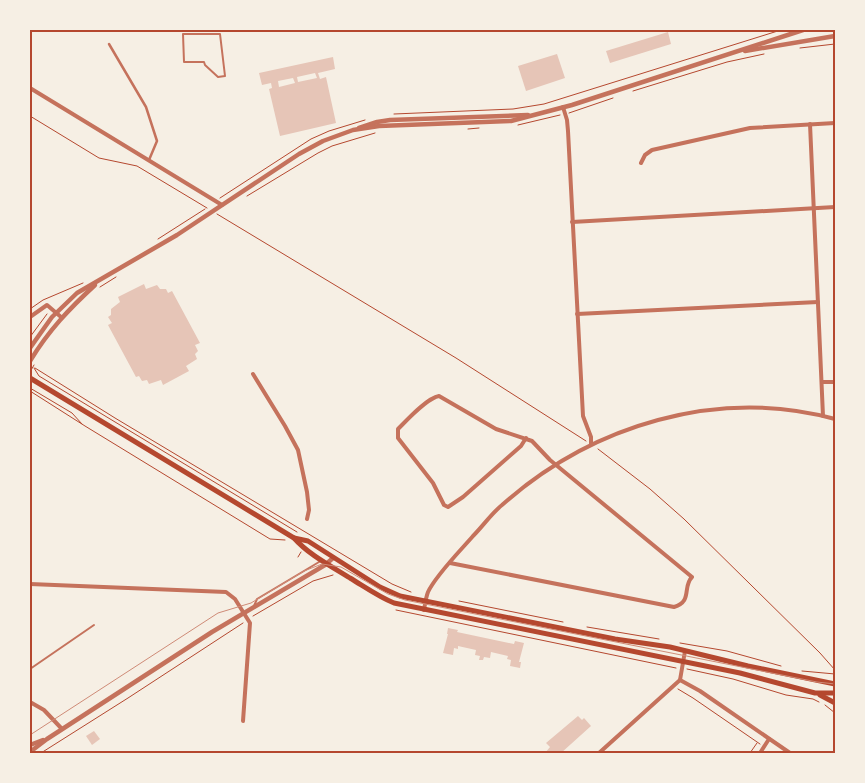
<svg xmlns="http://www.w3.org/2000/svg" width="865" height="783" font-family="'Noto Sans',sans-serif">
<rect width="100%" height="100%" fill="#f6efe4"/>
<g fill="#e6c5b7" fill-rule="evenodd">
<polygon points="668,32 671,44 610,63 606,51"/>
<polygon points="557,54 565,78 526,91 518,66"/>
<path d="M333 57 335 69 318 73 320 79 326 77 336 123 280 136 269 89 272 88 271 83 262 85 259 73ZM315 73 317 78 298 82 297 77ZM293 78 295 83 279 87 278 81Z"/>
<polygon points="144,284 146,289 157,285 160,289 166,289 168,293 172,291 200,343 195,345 198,351 195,354 197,359 186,366 189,371 163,385 161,380 149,384 147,380 142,381 139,376 136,377 108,325 112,323 108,317 111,315 111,309 120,302 118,297"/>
<polygon points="448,628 458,630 457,632 514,644 515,641 524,643 519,662 521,662 520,668 510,666 511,660 507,659 508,656 491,652 490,658 484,657 483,660 479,660 480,656 475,655 476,650 458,646 458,649 454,648 453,655 443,653 448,634 447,634"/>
<polygon points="578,716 582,720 584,718 591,726 561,753 545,753 550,747 546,743"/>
<polygon points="94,731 100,739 92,745 86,736"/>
</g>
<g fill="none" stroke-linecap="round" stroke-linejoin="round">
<g stroke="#b5482f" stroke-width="1">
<polyline points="800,48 835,44"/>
<polyline points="633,91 727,62 764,54"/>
<polyline points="569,113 613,98"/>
<polyline points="394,114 513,109 544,104 781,30"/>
<polyline points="30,116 99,158 137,166 207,208"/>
<polyline points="518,125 560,115"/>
<polyline points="468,129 479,128"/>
<polyline points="247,196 318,153 332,146 375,133"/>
<polyline points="220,198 311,139 329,131 365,120"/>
<polyline points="217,214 456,358 586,441"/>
<polyline points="158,239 205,209"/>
<polyline points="100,287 116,277"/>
<polyline points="30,309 43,300 83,283"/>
<polyline points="30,337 47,314"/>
<polyline points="34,368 39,376 297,532"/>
<polyline points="35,368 115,418 392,584 411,592"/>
<polyline points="30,372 34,365"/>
<polyline points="30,388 72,413 82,424"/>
<polyline points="30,391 85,426 270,539 285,540"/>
<polyline points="598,449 650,489 684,519 820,653 835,670"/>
<polyline points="298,557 301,552"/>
<polyline points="459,601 563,622"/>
<polyline points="396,610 676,668"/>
<polyline points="253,616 313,581 333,575"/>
<polyline points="587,627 659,639"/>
<polyline points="680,643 727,651 781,666"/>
<polyline points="687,669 733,679 786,695 813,699 819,702"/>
<polyline points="802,671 835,674"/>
<polyline points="678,689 693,698 760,744"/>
<polyline points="825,705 835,713"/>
<polyline points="41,753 128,698 243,623"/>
<polyline points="750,753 757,743"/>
</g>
<g stroke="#c5725c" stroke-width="2">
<polygon points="183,34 220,34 225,76 218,77 205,65 204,62 184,62"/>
<polyline points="254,606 257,599 319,562"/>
<polyline points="30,669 94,625"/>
</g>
<polyline stroke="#c5725c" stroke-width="2.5" points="109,44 146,107 157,141 149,160"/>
<g stroke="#c5725c" stroke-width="4">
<polyline points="30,88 222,205"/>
<polyline points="563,107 567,120 568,131 583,416 591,437 591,444"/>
<polyline points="810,124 823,416"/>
<polyline points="641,163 645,155 652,150 750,128 835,123"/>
<polyline points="572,222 835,207"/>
<polyline points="577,314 818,302"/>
<polyline points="30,317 47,305 61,317"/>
<polyline points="253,374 285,426 298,450 307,492 309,510 307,519"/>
<polyline points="822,382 835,382"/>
<path d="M450 563 674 607C693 601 682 587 692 577L550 460 532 441 496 429 439 396C427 398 407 420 398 429V438L433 483 444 505 448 507 463 497 521 446 526 438"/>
<polyline points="30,584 226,592 235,599 250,623 243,721"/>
<path d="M424 610C425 604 426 597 428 592 436 575 461 550 473 536 483 526 491 514 502 505 592 425 717 387 835 419"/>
<polyline points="680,680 700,691 790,753"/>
<polyline points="30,702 44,710 62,729"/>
<polyline points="599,753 680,680 685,651"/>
<polyline points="760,753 769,739"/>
</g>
<g stroke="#c5725c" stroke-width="4.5">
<polyline points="745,51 835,36"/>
<polyline points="359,128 377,122 390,120 528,115"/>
<polyline points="30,348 52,317 77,293 177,235 299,154 323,141 353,130 379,126 511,121 572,105 803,30"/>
<path d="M30 361C49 330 69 309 95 285"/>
<polyline points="30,745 43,740"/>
<polyline points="30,752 47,739 212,632 325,565 333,558"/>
</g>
<g stroke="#b5482f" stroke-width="5">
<path d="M30 378 294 538C309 555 331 566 350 578 365 587 379 597 394 603L740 673 815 693H835"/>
<polyline points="294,538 308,541 380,587 400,596 615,639 670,647 748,666 835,684"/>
<polyline points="820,695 835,703"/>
</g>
<polyline stroke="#cf8b77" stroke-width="1" points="30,735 218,613 251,603 304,571 322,564 341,567 388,594 405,600 817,682 835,684"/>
</g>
<rect width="865" height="783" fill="none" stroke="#f6efe4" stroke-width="62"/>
<rect x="31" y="31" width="803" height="721" fill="none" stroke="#b5482f" stroke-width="2"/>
</svg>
